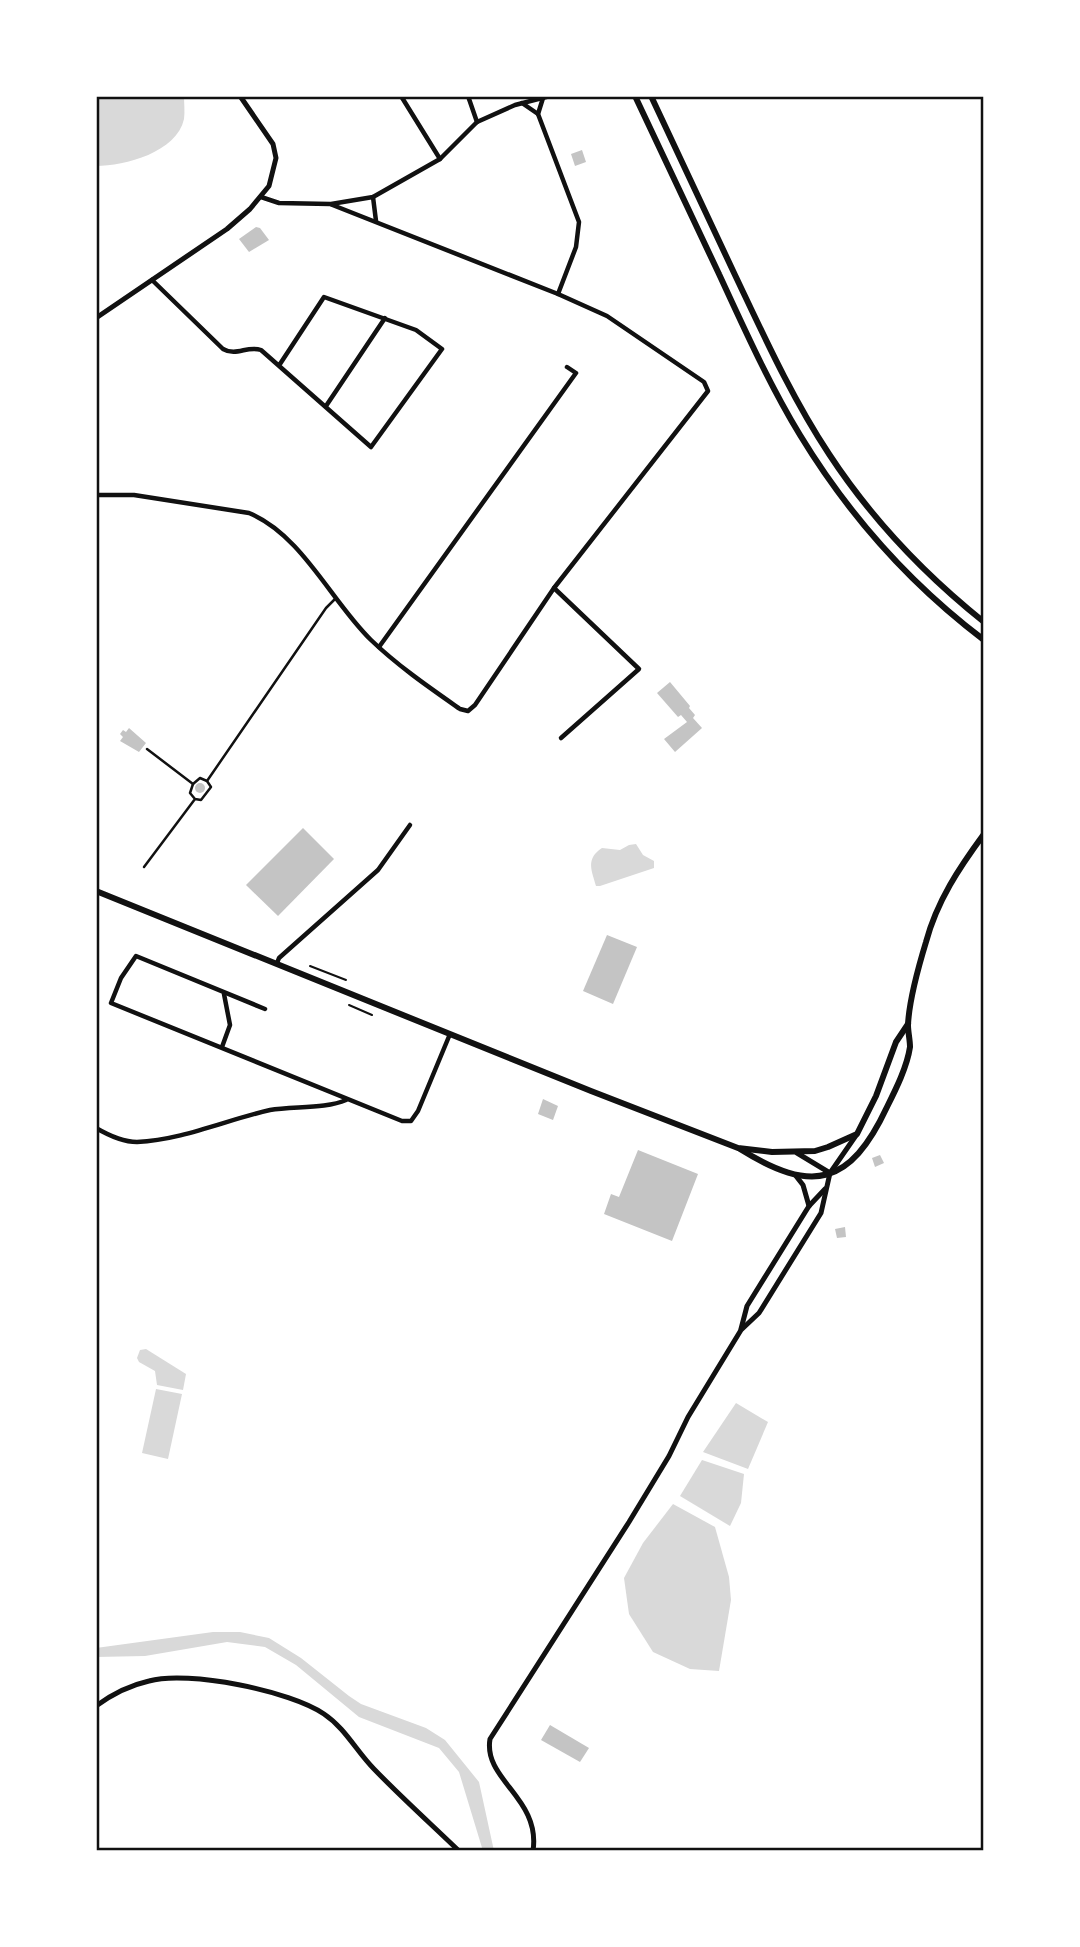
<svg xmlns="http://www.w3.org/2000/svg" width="1080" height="1947" font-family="'DejaVu Sans',sans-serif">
<rect width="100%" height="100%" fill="#fff"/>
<g fill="#d9d9d9">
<path d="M96 96H184C184 103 185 112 184 119 177 152 125 166 96 166Z"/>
<path d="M636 844 643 855 654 861V868L600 886H596C592 871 585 859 602 848L620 850 629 845Z"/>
<polygon points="146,1349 186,1374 183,1390 157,1385 155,1371 139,1362 137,1358 140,1350"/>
<polygon points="156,1389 182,1394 168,1459 142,1453"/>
<polygon points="736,1403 768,1422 748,1469 703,1452"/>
<polygon points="702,1460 744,1474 741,1503 730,1526 680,1496"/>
<polygon points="673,1504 715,1527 729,1577 731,1600 719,1671 690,1669 653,1652 629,1614 624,1578 643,1543"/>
<polygon points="213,1632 240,1632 269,1638 301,1658 349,1696 361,1704 426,1728 445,1740 479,1782 494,1851 483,1851 459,1772 439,1748 359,1717 296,1665 265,1647 227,1642 145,1656 96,1657 96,1648"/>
</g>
<g fill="#c4c4c4">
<polygon points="582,150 586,162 575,166 571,154"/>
<polygon points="256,227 260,228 269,240 249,252 239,239"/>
<polygon points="670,682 690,706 689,708 695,715 693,718 702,728 675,752 664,739 687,722 681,715 678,717 657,693"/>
<polygon points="129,728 146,743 139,752 120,741 123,737 120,734 123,730 126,732"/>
<circle cx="200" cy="788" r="5"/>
<polygon points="303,828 334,859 278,916 246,885"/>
<polygon points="607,935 637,947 613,1004 583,991"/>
<polygon points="543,1099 558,1106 553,1120 538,1114"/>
<polygon points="638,1150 698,1174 672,1241 604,1214 611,1194 619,1197"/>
<polygon points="880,1155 884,1163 875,1167 872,1158"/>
<polygon points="845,1227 846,1237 837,1238 835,1229"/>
<polygon points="550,1725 589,1748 580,1762 541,1740"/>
</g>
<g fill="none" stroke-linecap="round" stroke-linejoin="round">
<g stroke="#111" stroke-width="2">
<polyline points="310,966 346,980"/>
<polyline points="349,1005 372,1015"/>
</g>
<g stroke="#111" stroke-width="2.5">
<polyline points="147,749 193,784"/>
<polyline points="207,781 326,608 335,599"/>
<polyline points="144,867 195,799 201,800 211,787 207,781 200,778 193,784 190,793 195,799"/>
</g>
<g stroke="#111" stroke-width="4.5">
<polyline points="401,96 440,159"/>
<polyline points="468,96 477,122"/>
<polyline points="543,98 538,114 579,222 576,247 558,294"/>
<polyline points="522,103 538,114"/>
<polyline points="373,197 376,221"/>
<polyline points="331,204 373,197 440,159 477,122 515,105 550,96"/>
<path d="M152 280 223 349C237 357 247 345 261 350L371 447 442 349 416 330 324 297 280 364"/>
<polyline points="326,406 385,318"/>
<path d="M96 495H134L249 513C302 535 331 601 371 640 398 666 430 688 460 709L468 711 475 705 554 588 708 391 704 382 607 316 558 294 330 204 279 203 261 197"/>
<polyline points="554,588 639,669 561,738"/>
<polyline points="379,647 576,373 567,367"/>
<polyline points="277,963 279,958 378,870 410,825"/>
<polyline points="265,1009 136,956 121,978 111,1003 402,1121 411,1121 418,1111 450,1034"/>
<polyline points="222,1047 230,1025 224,994"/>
<path d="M96 1128C108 1135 123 1142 137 1142 182 1140 226 1120 270 1110 292 1106 326 1109 346 1100"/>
</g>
<g stroke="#111" stroke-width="5">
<polyline points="96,318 227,229 250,209 269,186 276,158 273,144 240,96"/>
<polyline points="797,1153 830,1173"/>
<polyline points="796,1176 803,1185 809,1206"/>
<polyline points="741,1329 747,1306 809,1206 825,1189"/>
<path d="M96 1706C111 1695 131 1685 149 1681 188 1670 291 1691 324 1714 345 1728 357 1752 374 1769 401 1797 431 1824 459 1851"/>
<path d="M533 1851C541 1798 483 1780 490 1739L629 1522 669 1456 688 1417 741 1330 759 1313 821 1213 830 1173 857 1134"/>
</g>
<g stroke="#111" stroke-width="6">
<path d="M635 96C663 156 691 215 719 274 744 328 769 384 800 435 848 514 910 584 984 640"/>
<path d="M651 96C679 156 707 215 735 275 764 336 792 398 829 454 871 518 924 574 984 622"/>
<polyline points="96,891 591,1091 738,1148 772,1152 815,1151 828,1147 857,1134 876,1096 896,1042 908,1024"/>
<path d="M740 1149C812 1194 850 1186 887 1107 896 1089 907 1067 910 1047 910 1040 908 1032 908 1025 909 1002 919 965 926 942 937 901 959 868 984 834"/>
</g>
</g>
<rect width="1080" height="1947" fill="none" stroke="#ffffff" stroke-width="196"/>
<rect x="98" y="98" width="884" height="1751" fill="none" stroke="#111" stroke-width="2.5"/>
</svg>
